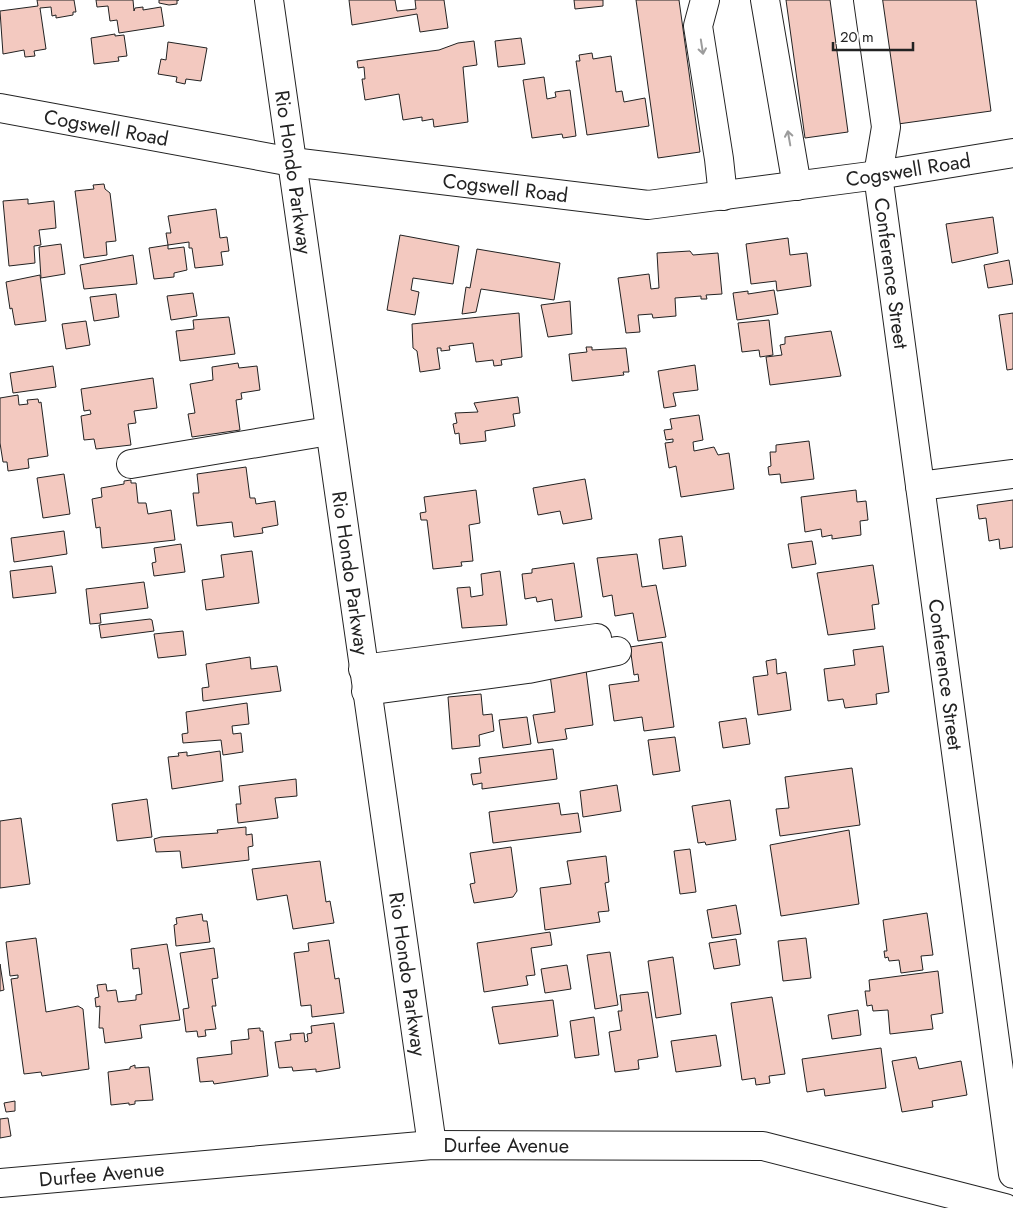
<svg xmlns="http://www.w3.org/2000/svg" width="1013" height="1208" font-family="Jost,sans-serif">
<rect width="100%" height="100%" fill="#fff"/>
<g fill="#f3c9c0" stroke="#222">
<polygon points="37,0 74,0 76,12 73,12 73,15 56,18 56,15 52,16 51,7 40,8 46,49 34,51 35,56 25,57 24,50 3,54 0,11 38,6"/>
<polygon points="96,0 133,0 134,11 135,8 143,7 143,10 161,7 164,26 119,33 117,20 110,21 108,6 97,7"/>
<polygon points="159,0 179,0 177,0 177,4 169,5 159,3"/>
<polygon points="349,0 395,0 397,11 416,9 415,0 444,0 448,28 420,32 417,14 352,25"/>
<polygon points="574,0 603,0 603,6 575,9"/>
<polygon points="636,0 679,0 700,152 658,158"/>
<polygon points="786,0 830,0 848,132 805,138"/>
<polygon points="881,0 976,0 991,111 898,124"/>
<polygon points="115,34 115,36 124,35 127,56 118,57 119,61 94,64 91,38"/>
<polygon points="521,38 525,64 498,67 495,41"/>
<polygon points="474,41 477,65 463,67 468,122 434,127 433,119 422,121 422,117 403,120 399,94 365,100 362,79 365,79 364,67 358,68 357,61 439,50 458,43"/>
<polygon points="168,42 207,48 201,81 186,79 185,84 176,82 177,77 158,74 161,59 166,60"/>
<polygon points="592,53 593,59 611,56 616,92 622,91 624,102 645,98 649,126 587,135 576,61 580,61 579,55"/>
<polygon points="544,77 547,99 556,97 555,92 570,90 576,136 563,138 562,134 532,138 523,80"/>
<polygon points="104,184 105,189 110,193 116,241 106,242 107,255 84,258 75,191 94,189 93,185"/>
<polygon points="28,199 28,204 54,201 56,228 39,230 41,245 34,246 35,263 9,266 3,201"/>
<polygon points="216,209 220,238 227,237 229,251 221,252 223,265 195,268 192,248 189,248 189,242 168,245 166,233 171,233 168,216"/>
<polygon points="993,217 998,253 952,263 946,224"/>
<polygon points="400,235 459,246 453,284 413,278 411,290 419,292 415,315 387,310"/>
<polygon points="788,238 790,255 807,253 811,286 777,291 776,281 751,284 746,244"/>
<polygon points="61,244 65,274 41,278 39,247"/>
<polygon points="168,245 168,249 184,247 187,270 174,273 174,277 154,279 149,248"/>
<polygon points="477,249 560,263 554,300 481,289 476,312 462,314 466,287 470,288"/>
<polygon points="690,251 693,255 718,253 722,294 706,295 707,299 701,299 701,296 675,298 676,316 653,318 652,314 638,315 640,332 626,333 618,278 649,274 651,289 659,288 657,253"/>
<polygon points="133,255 137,284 84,289 80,265"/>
<polygon points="1009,260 1013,284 988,288 984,265"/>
<polygon points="40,275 46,321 15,325 12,308 10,309 6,282"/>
<polygon points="774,290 778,314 737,320 733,293 748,291 748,294"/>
<polygon points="193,293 197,316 171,320 167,296"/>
<polygon points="116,294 119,317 94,321 90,297"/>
<polygon points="570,301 572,334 548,337 541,305"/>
<polygon points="519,313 522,357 501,360 502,365 494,366 493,360 476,362 473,343 449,346 450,350 441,351 441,348 437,348 440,369 420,372 417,351 413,348 412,324"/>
<polygon points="1013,313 1013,369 1007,370 999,315"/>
<polygon points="229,317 235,354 180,361 176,331 194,329 193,320"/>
<polygon points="769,320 773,355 760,357 759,350 742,352 738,323"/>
<polygon points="86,321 90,345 66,349 62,324"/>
<polygon points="831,331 841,376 770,385 766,357 782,355 780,345 785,344 785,337"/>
<polygon points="586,347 592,347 592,350 626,348 629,372 623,372 624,375 572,381 569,354 587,352"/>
<polygon points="238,363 239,368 257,366 260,390 241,393 242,399 236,400 240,430 192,437 188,414 195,413 190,384 213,380 212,367"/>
<polygon points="695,365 698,390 673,393 676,406 664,408 658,371"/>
<polygon points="53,366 56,387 13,393 10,373"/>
<polygon points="153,378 157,408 134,411 136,423 128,424 131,445 96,449 94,439 84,440 81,416 91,414 90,410 84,411 81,389"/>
<polygon points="18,395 19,405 28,404 27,400 38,399 39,403 41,402 48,456 28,459 29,468 8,471 7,462 3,462 0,443 0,398"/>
<polygon points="518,397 520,413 513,414 515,426 485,431 486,441 460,444 459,433 455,434 453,424 457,423 455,413 478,412 474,403"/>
<polygon points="699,415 703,440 693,442 694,451 714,447 718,455 729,453 734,489 681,497 676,466 669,468 665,443 673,442 673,439 666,440 664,430 672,429 670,419"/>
<polygon points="809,441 814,479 781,483 780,474 769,475 768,467 771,466 770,452 776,452 776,445"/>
<polygon points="246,467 250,498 255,498 256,504 275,501 278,525 262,528 263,533 234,537 232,522 197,526 193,493 199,493 197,474"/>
<polygon points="64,474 70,514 43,518 37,478"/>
<polygon points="585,479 592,519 563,524 560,511 538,515 533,488"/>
<polygon points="131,480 131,483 136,483 138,503 146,503 148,514 171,510 175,540 102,548 100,527 96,528 92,499 102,497 101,488 124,484 124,481"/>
<polygon points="476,490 480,523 469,525 473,561 461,562 462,566 433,569 427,520 421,520 420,513 426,512 424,497"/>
<polygon points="856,490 857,502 866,501 868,520 860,521 861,535 832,539 832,535 822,537 821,529 805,532 801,497"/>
<polygon points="1013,500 1013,547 1000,549 999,539 989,541 986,518 979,519 977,505"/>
<polygon points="64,531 67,554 14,562 11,538"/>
<polygon points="682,536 686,566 663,569 659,539"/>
<polygon points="812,541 816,564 792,568 788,544"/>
<polygon points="181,544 185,572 154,576 152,563 156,562 154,548"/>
<polygon points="252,551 259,603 206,610 202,580 224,577 221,555"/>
<polygon points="637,554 642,587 656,585 666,637 638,641 633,613 615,616 612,595 603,597 597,558"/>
<polygon points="574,563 582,617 555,621 552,599 537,602 536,597 525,599 522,574 532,573 532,569"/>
<polygon points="873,565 879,604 872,605 875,629 828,635 817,573"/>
<polygon points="52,566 56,593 13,598 10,571"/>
<polygon points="500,571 507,625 462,628 457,588 470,587 471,597 483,595 481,574"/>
<polygon points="144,582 148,608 100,614 101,623 90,624 86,589"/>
<polygon points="150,619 152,620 154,631 101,638 99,625"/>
<polygon points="183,631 186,655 158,658 154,634"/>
<polygon points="662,642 674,727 644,731 642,717 614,721 609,685 639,681 638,674 634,675 630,647"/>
<polygon points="883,646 889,692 876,694 877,704 845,708 843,699 828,701 824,669 855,665 853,650"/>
<polygon points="250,657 251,669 277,666 281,691 203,701 202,688 209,687 206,664"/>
<polygon points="776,659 777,674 786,672 791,710 758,715 753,677 768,675 766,661"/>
<polygon points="586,670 593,725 565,729 567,739 538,743 533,715 555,712 550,675"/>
<polygon points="481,694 483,715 492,714 494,731 479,735 480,746 452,749 448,697"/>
<polygon points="247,703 249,724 232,726 233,734 241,733 243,752 223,755 221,740 183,743 182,734 188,733 186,712"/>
<polygon points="527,717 531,744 503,748 499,720"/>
<polygon points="746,718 750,744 723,748 719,722"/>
<polygon points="675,737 680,771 653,775 648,740"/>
<polygon points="553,749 557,779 482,789 482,783 473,785 471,774 481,773 479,758"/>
<polygon points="220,751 223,781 172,789 168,757 179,756 178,753 187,752 187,756"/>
<polygon points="852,768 860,825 780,836 776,809 789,808 785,777"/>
<polygon points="296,779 297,796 275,798 278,818 238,823 236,804 241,804 239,786"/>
<polygon points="617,785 621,811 583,817 580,791"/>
<polygon points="147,799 152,837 117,841 112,804"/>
<polygon points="730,800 736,840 706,845 705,842 698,843 692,806"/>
<polygon points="559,803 561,815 578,813 581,832 493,843 489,812"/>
<polygon points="21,818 30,884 0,888 0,821"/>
<polygon points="246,827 246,835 252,834 253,846 248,847 249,860 182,868 180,851 156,852 154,839 161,837 218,833 217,830"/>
<polygon points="849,830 859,904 781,916 770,845"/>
<polygon points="511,847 517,891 513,897 474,903 470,884 475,883 470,853"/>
<polygon points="690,849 696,892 680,894 674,851"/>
<polygon points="606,856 609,882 605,883 609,911 598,912 600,922 545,930 540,888 571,884 567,861"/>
<polygon points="320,861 326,902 330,901 334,923 293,929 287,895 257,900 252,869"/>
<polygon points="736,905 741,934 712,938 707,910"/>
<polygon points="927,913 933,955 921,956 923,970 901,973 899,960 889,961 888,957 885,958 884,951 887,951 883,920"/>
<polygon points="202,914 203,921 207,921 210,942 176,946 174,925 177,924 176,918"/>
<polygon points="550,932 552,945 531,948 535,975 526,976 528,985 484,992 477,943"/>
<polygon points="36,938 46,1012 73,1007 78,1006 83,1009 89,1069 42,1076 41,1072 24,1074 11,979 18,978 18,975 10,976 6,942"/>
<polygon points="806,938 811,978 783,981 778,941"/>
<polygon points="736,939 740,965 714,969 709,943"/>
<polygon points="329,940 335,979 339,978 344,1013 312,1017 311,1005 301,1006 294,953 309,951 308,943"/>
<polygon points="167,944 180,1020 140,1025 142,1038 105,1043 103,1028 99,1028 100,1006 96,1007 95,998 99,997 97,985 106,984 107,991 116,990 118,1002 136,1000 136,995 142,994 139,968 133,969 131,949"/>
<polygon points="214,948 218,978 212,979 216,1006 212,1006 216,1029 205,1030 206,1036 198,1037 197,1031 186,1032 183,1009 189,1008 180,953"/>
<polygon points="610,952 618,1005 595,1009 587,955"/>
<polygon points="673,957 681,1014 656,1018 648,961"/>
<polygon points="0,964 4,990 0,991"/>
<polygon points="567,965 571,989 545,993 541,969"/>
<polygon points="938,971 943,1013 931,1015 933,1029 890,1034 888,1010 873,1011 872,1005 867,1006 865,991 870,991 869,980"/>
<polygon points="648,992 658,1057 638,1060 639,1069 615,1072 609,1032 621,1030 618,1011 622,1011 620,995"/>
<polygon points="772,997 785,1074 769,1076 770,1083 756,1085 755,1078 742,1080 731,1003"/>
<polygon points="553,1000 558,1036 499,1044 492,1007"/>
<polygon points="858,1010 861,1035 832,1039 828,1015"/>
<polygon points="594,1017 599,1055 575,1058 570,1021"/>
<polygon points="334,1023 340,1068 316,1072 316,1069 293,1071 292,1067 279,1068 275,1042 291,1040 290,1034 304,1033 305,1042 308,1041 307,1034 312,1033 311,1026"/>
<polygon points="260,1028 260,1031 263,1031 268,1076 214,1084 213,1081 200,1082 197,1058 232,1054 231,1041 249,1039 248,1029"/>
<polygon points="716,1035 721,1066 676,1072 671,1041"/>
<polygon points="881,1048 886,1088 825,1096 824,1089 807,1092 802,1059"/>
<polygon points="916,1057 919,1069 961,1061 967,1095 932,1101 933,1107 902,1112 892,1061"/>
<polygon points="135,1065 135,1068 149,1067 153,1100 135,1101 135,1104 129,1105 129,1103 111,1105 108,1072 130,1069 130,1067"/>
<polygon points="15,1101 15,1111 6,1112 4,1103"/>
<polygon points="8,1118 11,1136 0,1138 0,1119"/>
</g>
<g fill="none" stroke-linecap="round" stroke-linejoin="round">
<defs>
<g id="minor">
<path id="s1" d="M269 0 432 1145"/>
<polyline points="705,0 698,26 719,159 723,196"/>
<polyline points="765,0 797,186"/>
<path id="s2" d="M868 0 886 127 878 175 1013 1174"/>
<path id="s3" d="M0 108 292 162 648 205 878 175 1013 153"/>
<polyline points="131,464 329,431"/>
<polyline points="920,486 1013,474"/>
<polyline points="363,669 597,638"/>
<polyline points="366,691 528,669 617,651"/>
<path id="s4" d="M0 1183 432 1145 763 1146 1005 1208"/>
</g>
</defs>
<use href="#minor" stroke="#222" stroke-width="30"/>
<use href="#minor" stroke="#fff" stroke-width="28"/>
</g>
<defs><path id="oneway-shaft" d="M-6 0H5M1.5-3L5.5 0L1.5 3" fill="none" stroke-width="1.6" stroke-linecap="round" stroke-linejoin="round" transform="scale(1.25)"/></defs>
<g stroke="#9c9c9c">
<use href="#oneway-shaft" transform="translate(702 47) rotate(81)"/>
<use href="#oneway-shaft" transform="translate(789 138) rotate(-100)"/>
</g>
<g text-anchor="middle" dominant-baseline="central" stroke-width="4" stroke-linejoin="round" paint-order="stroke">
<g font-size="20" fill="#222" stroke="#fff">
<text stroke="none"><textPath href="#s3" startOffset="108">Cogswell Road</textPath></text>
<text stroke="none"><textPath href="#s3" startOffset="918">Cogswell Road</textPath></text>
<text stroke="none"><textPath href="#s1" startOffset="174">Rio Hondo Parkway</textPath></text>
<text stroke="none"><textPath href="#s3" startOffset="512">Cogswell Road</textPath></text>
<text stroke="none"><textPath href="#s2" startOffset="276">Conference Street</textPath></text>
<text stroke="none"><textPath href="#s1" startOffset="579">Rio Hondo Parkway</textPath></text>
<text stroke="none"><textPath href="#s2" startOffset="681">Conference Street</textPath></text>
<text stroke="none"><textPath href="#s1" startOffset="984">Rio Hondo Parkway</textPath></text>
<text stroke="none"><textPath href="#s4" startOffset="508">Durfee Avenue</textPath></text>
<text stroke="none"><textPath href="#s4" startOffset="102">Durfee Avenue</textPath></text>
</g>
</g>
<path d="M833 42v8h80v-8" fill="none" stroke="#222222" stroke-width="2.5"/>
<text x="840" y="42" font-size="15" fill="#222222" stroke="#ffffff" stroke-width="4" paint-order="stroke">20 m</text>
</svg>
